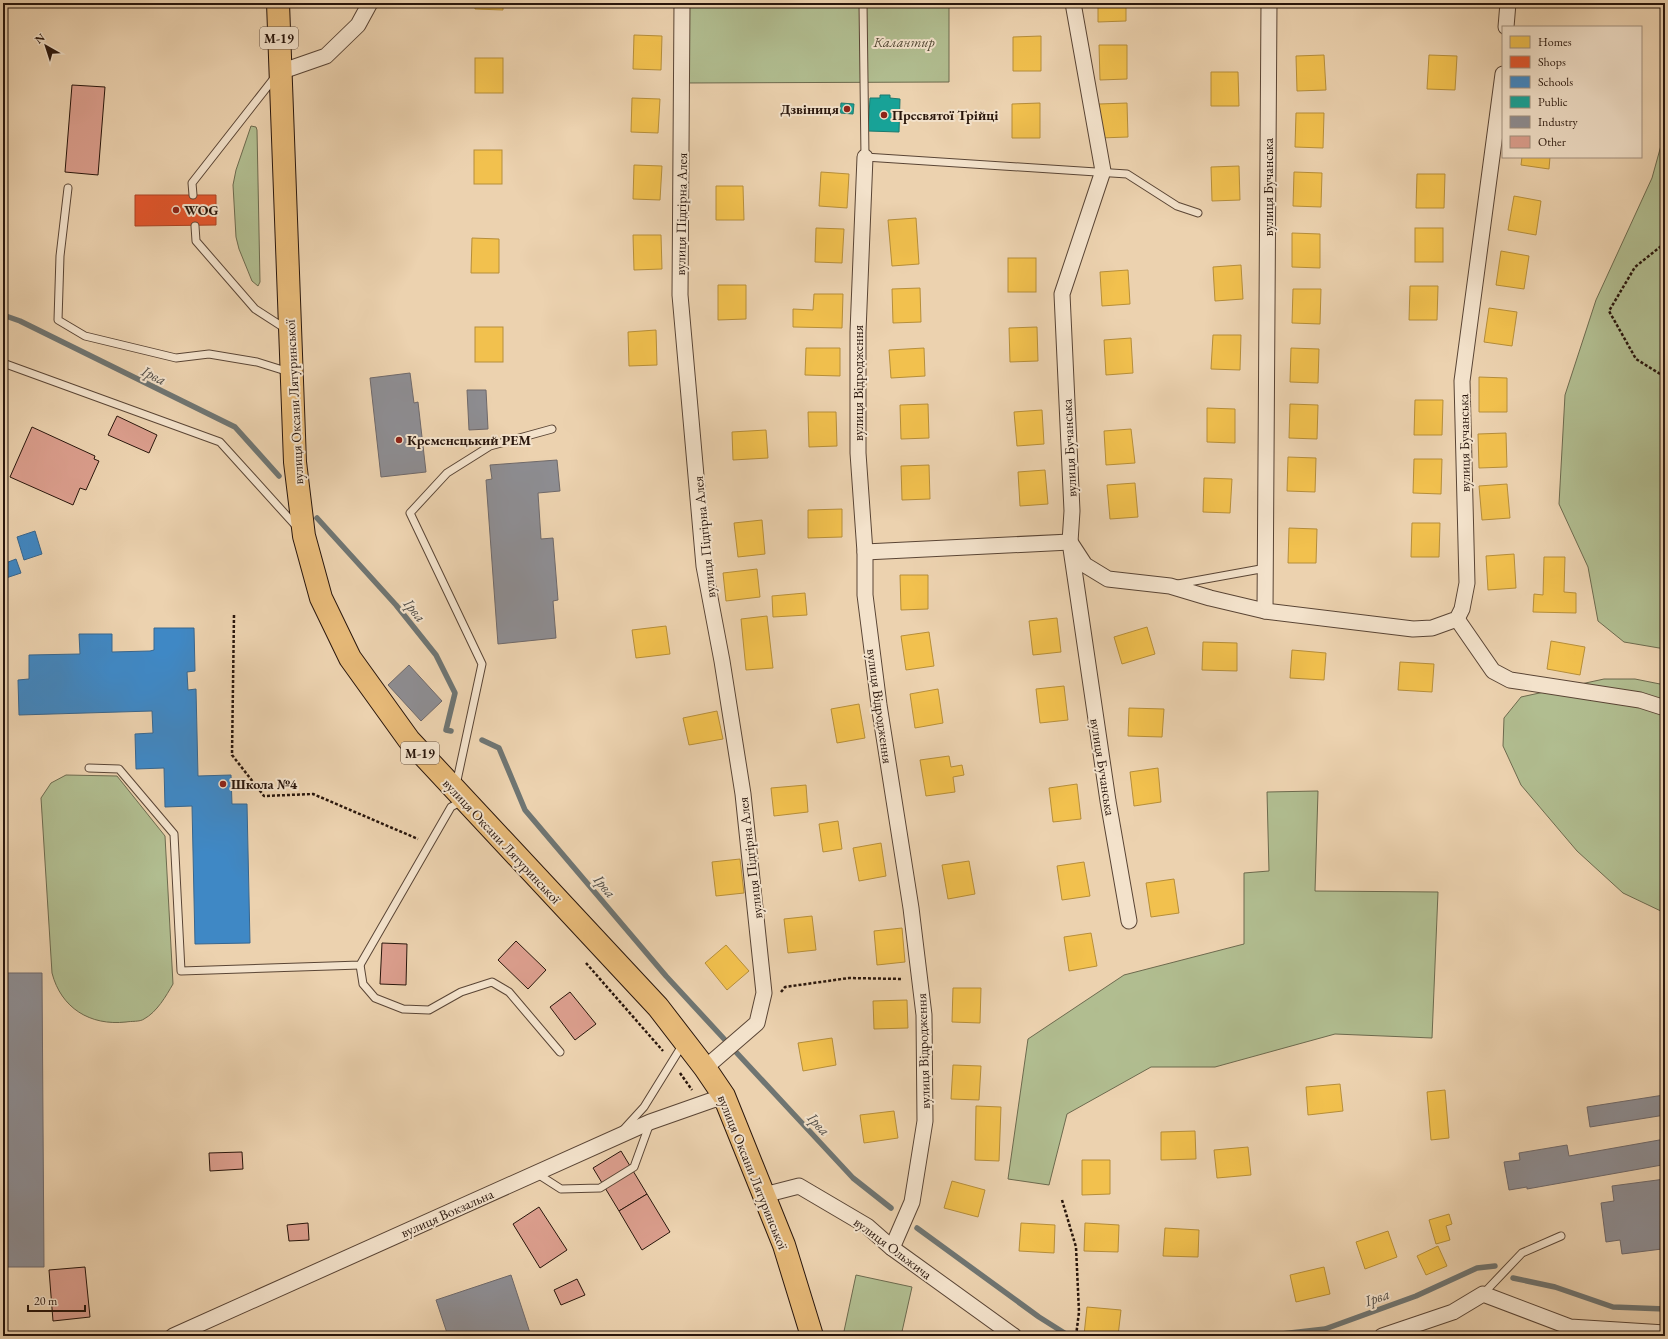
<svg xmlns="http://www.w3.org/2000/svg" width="1668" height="1339" font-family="'EB Garamond',serif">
<rect width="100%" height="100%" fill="#ecd2af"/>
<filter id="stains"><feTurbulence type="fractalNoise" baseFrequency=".005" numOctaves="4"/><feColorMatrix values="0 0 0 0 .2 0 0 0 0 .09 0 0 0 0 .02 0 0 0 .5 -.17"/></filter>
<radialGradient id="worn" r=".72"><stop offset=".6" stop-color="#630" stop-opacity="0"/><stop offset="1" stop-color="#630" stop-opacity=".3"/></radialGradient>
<g fill="#b1bd90" stroke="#6d6a4e">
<polygon points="683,3 949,3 949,82 683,83"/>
<polygon points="251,126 256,127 257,130 260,282 258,286 252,281 239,249 236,237 233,185 236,170"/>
<polygon points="1665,131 1665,649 1624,642 1598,621 1588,567 1559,504 1565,395 1596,300 1652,178"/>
<polygon points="1604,679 1635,679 1665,685 1665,913 1623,893 1577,851 1521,785 1503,746 1504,718 1521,697"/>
<path d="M66 775 117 776 165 836 173 984C166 996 157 1012 144 1019 140 1022 131 1021 126 1022 90 1026 61 1008 52 973L41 798 51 783Z"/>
<polygon points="1318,791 1315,891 1438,892 1432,1038 1335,1034 1215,1067 1151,1067 1067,1114 1049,1185 1008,1179 1028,1039 1124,975 1244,944 1244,873 1269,871 1267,792"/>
<polygon points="856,1275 912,1287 901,1336 843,1336"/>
</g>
<g fill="#f2c14e" stroke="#b68e3a">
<polygon points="475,3 503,3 503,10 475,9"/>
<polygon points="1098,3 1126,3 1126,21 1098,22"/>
<polygon points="634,35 662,36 661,70 633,69"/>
<polygon points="1041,36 1041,71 1013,71 1013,37"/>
<polygon points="1099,45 1127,45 1127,79 1100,80"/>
<polygon points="1324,55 1326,90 1297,91 1296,56"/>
<polygon points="1429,55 1457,56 1455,90 1427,89"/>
<rect x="475" y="58" width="28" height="35"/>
<polygon points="1211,72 1238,72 1239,106 1211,106"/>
<polygon points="632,98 660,99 658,133 631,132"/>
<polygon points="1040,103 1040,138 1012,138 1012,104"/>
<polygon points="1127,103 1128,137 1100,138 1099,104"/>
<polygon points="1296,113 1324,113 1323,148 1295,147"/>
<rect x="474" y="150" width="28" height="34"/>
<polygon points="1522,157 1550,157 1549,169 1521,165"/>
<polygon points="634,165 662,166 660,200 633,199"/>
<polygon points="1239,166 1240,200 1212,201 1211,167"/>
<polygon points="821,172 849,174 847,208 819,206"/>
<polygon points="1294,172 1322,173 1321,207 1293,206"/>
<polygon points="1417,174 1445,174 1444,208 1416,208"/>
<polygon points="716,186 743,186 744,220 716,220"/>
<polygon points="1514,196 1541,201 1536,235 1508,230"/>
<polygon points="916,218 919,264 892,266 888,220"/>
<polygon points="816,228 844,229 842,263 815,262"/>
<rect x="1415" y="228" width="28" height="34"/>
<polygon points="1292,233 1320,234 1320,268 1292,267"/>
<polygon points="633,235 661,235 662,269 634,270"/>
<polygon points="472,238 499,239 499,273 471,273"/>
<polygon points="1501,251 1529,256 1524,289 1496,285"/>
<rect x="1008" y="258" width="28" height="34"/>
<polygon points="1241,265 1243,299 1215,301 1213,267"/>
<polygon points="1128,270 1130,304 1102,306 1100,272"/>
<polygon points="718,285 746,285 746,319 718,320"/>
<polygon points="1410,286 1438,286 1437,320 1409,320"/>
<polygon points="920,288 921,322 893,323 892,289"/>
<polygon points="1293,289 1321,289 1320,324 1292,323"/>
<polygon points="814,294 843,294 842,328 793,327 793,309 813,310"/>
<polygon points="1489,308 1517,312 1512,346 1484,342"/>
<rect x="475" y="327" width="28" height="35"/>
<polygon points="1037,327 1038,361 1010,362 1009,328"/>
<polygon points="656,330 657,365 629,366 628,332"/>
<polygon points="1213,335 1241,335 1240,370 1211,369"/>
<polygon points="1131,338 1133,373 1106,375 1104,340"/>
<polygon points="806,348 840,348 840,376 805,375"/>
<polygon points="924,348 925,376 891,378 889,350"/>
<polygon points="1291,348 1319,349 1318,383 1290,382"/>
<polygon points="1479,377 1507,378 1507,412 1479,412"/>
<polygon points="1415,400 1443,400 1442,435 1414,435"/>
<polygon points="928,404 929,438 901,439 900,405"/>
<polygon points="1290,404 1318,405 1317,439 1289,438"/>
<polygon points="1207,408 1235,409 1235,443 1207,442"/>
<polygon points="1042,410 1044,444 1017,446 1014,412"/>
<polygon points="808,412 836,412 837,446 809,447"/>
<polygon points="1131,429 1135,463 1106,465 1104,431"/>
<polygon points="766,430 768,458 733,460 732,432"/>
<polygon points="1506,433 1507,467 1479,468 1478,434"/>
<polygon points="1288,457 1316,458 1315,492 1287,491"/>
<polygon points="1414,459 1442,459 1441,494 1413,493"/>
<polygon points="929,465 930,499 902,500 901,466"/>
<polygon points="1045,470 1048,504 1020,506 1018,472"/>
<polygon points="1204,478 1232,479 1230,513 1203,512"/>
<polygon points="1135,483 1138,517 1110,519 1107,485"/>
<polygon points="1507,484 1510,518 1482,520 1479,486"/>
<polygon points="842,509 842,537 808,538 808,510"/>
<polygon points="762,520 765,554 738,557 734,523"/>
<polygon points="1412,523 1440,523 1439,557 1411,557"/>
<polygon points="1289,528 1317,529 1316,563 1288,563"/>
<polygon points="1514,554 1516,588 1488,590 1486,556"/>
<polygon points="1544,557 1565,557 1564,592 1576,593 1576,613 1533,612 1534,594 1543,595"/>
<polygon points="757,569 760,597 726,601 723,573"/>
<polygon points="900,575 928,575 928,609 901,610"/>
<polygon points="805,593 807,615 773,617 772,596"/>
<polygon points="767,616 773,668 746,670 741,619"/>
<polygon points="1057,618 1061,652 1033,655 1029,621"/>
<polygon points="666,626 670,654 636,658 632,630"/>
<polygon points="1147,627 1155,654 1122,664 1114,637"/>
<polygon points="929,632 934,666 906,670 901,636"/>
<polygon points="1551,641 1585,647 1580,675 1547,669"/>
<polygon points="1203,642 1237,643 1237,671 1202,670"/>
<polygon points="1292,650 1326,653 1324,680 1290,678"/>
<polygon points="1400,662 1434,664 1432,692 1398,690"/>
<polygon points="1064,686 1068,720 1040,723 1036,689"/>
<polygon points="938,689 943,723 915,728 910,694"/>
<polygon points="859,704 865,738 837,743 831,709"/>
<polygon points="1129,708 1164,709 1162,737 1128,736"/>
<polygon points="717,711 723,739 689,745 683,718"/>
<polygon points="949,756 951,767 962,765 964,775 953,777 955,792 926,796 920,760"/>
<polygon points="1158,768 1161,802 1134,806 1130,772"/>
<polygon points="1077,784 1081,819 1053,822 1049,788"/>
<polygon points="806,785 808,812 774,816 771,788"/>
<polygon points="838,821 842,849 823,852 819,824"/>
<polygon points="881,843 886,876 859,881 853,848"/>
<polygon points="740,859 744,893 716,896 712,862"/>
<polygon points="969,861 975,894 948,899 942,865"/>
<polygon points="1084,862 1090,896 1062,900 1057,866"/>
<polygon points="1174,879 1179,913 1151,917 1146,883"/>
<polygon points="812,916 816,950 788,953 784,919"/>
<polygon points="902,928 905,962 877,965 874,931"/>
<polygon points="1091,933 1097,966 1069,971 1064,937"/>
<polygon points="726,945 749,971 727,990 705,963"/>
<polygon points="953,988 981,988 980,1023 952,1022"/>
<polygon points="907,1000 908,1028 874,1029 873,1001"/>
<polygon points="832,1038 836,1065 803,1071 798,1043"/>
<polygon points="953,1065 981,1066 979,1100 951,1099"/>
<polygon points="1340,1084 1343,1111 1308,1115 1306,1087"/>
<polygon points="1445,1090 1449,1138 1431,1140 1427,1092"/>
<polygon points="976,1106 1001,1107 999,1161 975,1160"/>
<polygon points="894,1111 898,1138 864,1143 860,1115"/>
<polygon points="1195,1131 1196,1159 1161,1160 1161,1132"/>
<polygon points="1248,1147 1251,1175 1217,1178 1214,1150"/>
<polygon points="1082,1160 1110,1160 1110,1194 1082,1195"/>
<polygon points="952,1181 985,1190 978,1217 944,1208"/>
<polygon points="1449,1214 1452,1224 1446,1226 1450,1240 1436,1244 1429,1220"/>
<polygon points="1021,1223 1055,1225 1054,1253 1019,1251"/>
<polygon points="1085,1223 1119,1225 1118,1252 1084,1251"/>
<polygon points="1165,1228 1199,1230 1198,1257 1163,1256"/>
<polygon points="1388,1231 1397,1257 1365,1269 1356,1242"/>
<polygon points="1438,1246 1447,1266 1426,1275 1417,1256"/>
<polygon points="1324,1267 1330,1294 1296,1302 1290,1275"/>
<polygon points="1087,1307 1121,1310 1118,1336 1084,1335"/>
</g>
<polygon fill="#e4572e" stroke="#ac4424" points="135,195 216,195 216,225 135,226"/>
<g fill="#3f88c5" stroke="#38668e">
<polygon points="35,531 42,554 24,560 17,537"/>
<polygon points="16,559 21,573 3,579 3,564"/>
<polygon points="154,628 194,628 195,671 187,672 188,690 196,689 198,776 231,775 232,804 247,804 250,943 195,944 192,806 165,807 164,768 136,769 135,734 153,733 152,711 19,715 18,680 29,679 29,655 80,654 79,634 112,634 112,652 150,651 154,650"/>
</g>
<g fill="#17a398" stroke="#1c796e">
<polygon points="880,95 890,95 890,98 900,99 899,132 868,131 870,98 880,98"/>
<polygon points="841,103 854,104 853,114 840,113"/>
</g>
<g fill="#8d8d92" stroke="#6f696a">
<polygon points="410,373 414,403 418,402 426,472 381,477 370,378"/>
<polygon points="467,390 486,390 488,429 469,430"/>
<polygon points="557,460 560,491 538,493 541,539 553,538 558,600 553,601 556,638 498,644 486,480 492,479 490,465"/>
<polygon points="409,665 442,701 421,721 388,685"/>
<polygon points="4,973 42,973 44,1267 7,1267 6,1263 3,1263"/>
<polygon points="1664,1095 1665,1115 1590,1127 1587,1107"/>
<polygon points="1665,1139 1665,1171 1663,1171 1662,1165 1527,1189 1527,1187 1509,1190 1504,1162 1520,1160 1519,1153 1567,1145 1569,1156"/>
<polygon points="1665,1179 1665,1243 1661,1244 1662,1249 1622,1254 1620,1240 1606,1242 1601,1203 1614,1201 1612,1186"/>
<polygon points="511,1275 531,1336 448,1336 436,1300"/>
</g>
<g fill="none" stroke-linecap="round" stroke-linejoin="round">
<g stroke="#6f7572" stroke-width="5.5">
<polyline points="3,315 20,321 235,427 279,476"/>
<polyline points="317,518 396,605 436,655 455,693 446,730 451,731"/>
<polyline points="482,740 499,748 525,810 666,976 726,1041"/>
<polyline points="735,1051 853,1178 891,1208"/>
<polyline points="917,1228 1039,1317 1066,1334"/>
<polyline points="1513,1278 1555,1287 1613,1307 1665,1309"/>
<polyline points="1263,1336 1325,1329 1416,1296 1477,1268 1495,1266"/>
</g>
</g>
<g fill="#db9e8d" stroke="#29160c">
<polygon points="72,85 105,87 98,175 65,172"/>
<polygon points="117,416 157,435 149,453 108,435"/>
<polygon points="32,427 95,456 94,459 99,461 86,490 80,488 73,505 10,477"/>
<polygon points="516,941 546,970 528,989 498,960"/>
<polygon points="382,943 407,944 406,985 380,984"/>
<polygon points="570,992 596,1024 575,1040 550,1007"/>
<polygon points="621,1151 647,1194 619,1211 593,1168"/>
<polygon points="242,1152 243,1169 210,1171 209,1153"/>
<polygon points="647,1194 670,1232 642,1250 619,1211"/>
<polygon points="539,1207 567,1250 540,1268 513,1224"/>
<polygon points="308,1223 309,1240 289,1241 287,1225"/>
<polygon points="85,1267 90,1317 53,1321 49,1270"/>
<polygon points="577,1279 585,1295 561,1305 554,1290"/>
</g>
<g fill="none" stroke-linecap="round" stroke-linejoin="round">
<defs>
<g id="service">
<polyline points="863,3 865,157 1127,174 1177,206 1198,213"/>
<polyline points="68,188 60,256 58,320 85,336 176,358 209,354 257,362 289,372"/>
<polyline points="193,195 192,183 275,77"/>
<polyline points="195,226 196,241 255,309 286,329"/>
<polyline points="3,363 220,442 296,526"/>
<polyline points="1178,584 1266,568"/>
<polyline points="89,768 119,769 174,834 181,971 360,965 451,807 462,801"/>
<polyline points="456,785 482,664 410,513 447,473 490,446 552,429"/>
<polyline points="360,965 363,984 375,998 403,1009 429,1010 461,992 492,982 509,992 560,1052"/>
<polyline points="623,1130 644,1107 683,1044"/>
<polyline points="536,1173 561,1189 600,1188 634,1167 650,1123"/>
<polyline points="1483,1294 1522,1253 1561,1236"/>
</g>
<g id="minor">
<polyline points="682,3 680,295 704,566 722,661 743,794 764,993 757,1023 705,1068"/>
<polyline points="1073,3 1103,171 1062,294 1072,511 1070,542 1108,801 1129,921"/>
<polyline points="1506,27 1508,3"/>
<polyline points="280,72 326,56 358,25 370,3"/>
<polyline points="865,157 858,332 858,453 865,552 865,595 879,705 911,908 924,1015 925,1121 912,1202 892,1248"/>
<polyline points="865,552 1070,542 1085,565 1108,579 1170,586 1210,598 1265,611 1413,629 1432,628 1457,619 1462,609 1467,583 1462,381 1503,74"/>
<polyline points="1265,611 1269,3"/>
<polyline points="1457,619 1493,671 1510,680 1640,700 1665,708"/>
<polyline points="764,1195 799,1186 867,1226 892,1248 1014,1336"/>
<polyline points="173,1336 650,1122 724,1096"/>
<polyline points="1382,1336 1453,1312 1483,1294 1570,1327 1665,1333"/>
</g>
<polyline id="trunk" points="278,3 295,462 304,536 321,598 350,658 409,740 658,1007 705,1068 724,1096 784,1245 812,1336"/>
</defs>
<use href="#service" stroke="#5a4535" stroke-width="9"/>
<use href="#minor" stroke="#5a4535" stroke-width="17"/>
<use href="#trunk" stroke="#29160c" stroke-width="24"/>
<g stroke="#29160c" stroke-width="2.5" stroke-dasharray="3 2" stroke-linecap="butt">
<polyline points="1665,243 1635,267 1609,311 1636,359 1665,377"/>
<polyline points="234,615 232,755 264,796 313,794 418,839"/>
<polyline points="586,963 663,1051"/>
<polyline points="781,992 785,987 849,978 903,979"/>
<polyline points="680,1073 692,1090"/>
<polyline points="1062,1200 1076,1247 1079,1312 1076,1336"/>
</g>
<use href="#service" stroke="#f3e2cb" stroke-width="7"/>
<use href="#minor" stroke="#f3e2cb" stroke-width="15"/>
<use href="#trunk" stroke="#e6b978" stroke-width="22"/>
</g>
<g fill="#8f2418" stroke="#f3e2cb" stroke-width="1.5">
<circle cx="847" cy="109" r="4"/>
<circle cx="884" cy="115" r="4"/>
<circle cx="176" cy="210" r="4"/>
<circle cx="399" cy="440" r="4"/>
<circle cx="223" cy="784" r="4"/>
</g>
<g text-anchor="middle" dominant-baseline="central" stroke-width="4" stroke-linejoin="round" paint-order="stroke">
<g fill="#f3e2cb" stroke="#665345" stroke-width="1">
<rect x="260" y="27" width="38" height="22" rx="3"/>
<rect x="401" y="742" width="38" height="22" rx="3"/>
</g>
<g font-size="13" font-weight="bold" fill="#29160c">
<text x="279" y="38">М-19</text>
<text x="420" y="753">М-19</text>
</g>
<g font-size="14" font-style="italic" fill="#524834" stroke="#f3e2cb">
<text x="904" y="42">Калантир</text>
</g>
<g font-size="14" font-weight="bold" fill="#29160c" stroke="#f3e2cb" text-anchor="start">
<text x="839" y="109" text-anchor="end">Дзвіниця</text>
<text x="892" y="115">Пресвятої Трійці</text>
<text x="184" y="210">WOG</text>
<text x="407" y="440">Кременецький РЕМ</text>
<text x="231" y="784">Школа №4</text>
</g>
<g font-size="14" fill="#29160c" stroke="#f3e2cb">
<text transform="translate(1268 187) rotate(-90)">вулиця Бучанська</text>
<text transform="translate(681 214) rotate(-89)">вулиця Підгірна Алея</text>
<text transform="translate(858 383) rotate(-90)">вулиця Відродження</text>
<text transform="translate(294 402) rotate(-93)">вулиця Оксани Лятуринської</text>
<text transform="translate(1464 443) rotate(-91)">вулиця Бучанська</text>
<text transform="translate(1069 448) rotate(-93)">вулиця Бучанська</text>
<text transform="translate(704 537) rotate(-96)">вулиця Підгірна Алея</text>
<text transform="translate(880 706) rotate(82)">вулиця Відродження</text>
<text transform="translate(1103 767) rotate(81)">вулиця Бучанська</text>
<text transform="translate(502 841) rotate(47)">вулиця Оксани Лятуринської</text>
<text transform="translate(750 858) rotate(-97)">вулиця Підгірна Алея</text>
<text transform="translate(923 1051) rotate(-92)">вулиця Відродження</text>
<text transform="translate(753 1172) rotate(68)">вулиця Оксани Лятуринської</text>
<text transform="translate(447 1213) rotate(-24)">вулиця Вокзальна</text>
<text transform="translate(893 1248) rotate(37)">вулиця Ольжича</text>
</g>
<g font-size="15" font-style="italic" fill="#524e48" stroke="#f3e2cb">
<text transform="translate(154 375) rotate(26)">Ірва</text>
<text transform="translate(415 610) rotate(51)">Ірва</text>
<text transform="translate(605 886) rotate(50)">Ірва</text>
<text transform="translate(819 1124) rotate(47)">Ірва</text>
<text transform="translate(1377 1297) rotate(-20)">Ірва</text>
</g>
</g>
<rect width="1668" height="1339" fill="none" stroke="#ecd2af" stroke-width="16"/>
<rect x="4" y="4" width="1660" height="1331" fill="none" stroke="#29160c" stroke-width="2"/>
<rect x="8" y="8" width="1652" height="1323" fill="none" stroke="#29160c"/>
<rect x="1502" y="26" width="140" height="132" fill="#f3e2cb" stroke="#a2907f"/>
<rect x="1510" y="36" width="20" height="12" fill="#f2c14e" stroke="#a2907f"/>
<text x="1538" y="46" font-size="12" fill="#29160c">Homes</text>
<rect x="1510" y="56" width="20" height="12" fill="#e4572e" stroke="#a2907f"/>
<text x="1538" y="66" font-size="12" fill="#29160c">Shops</text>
<rect x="1510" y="76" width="20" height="12" fill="#3f88c5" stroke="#a2907f"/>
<text x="1538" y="86" font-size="12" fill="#29160c">Schools</text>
<rect x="1510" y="96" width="20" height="12" fill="#17a398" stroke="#a2907f"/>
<text x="1538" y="106" font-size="12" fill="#29160c">Public</text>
<rect x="1510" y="116" width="20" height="12" fill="#8d8d92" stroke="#a2907f"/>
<text x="1538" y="126" font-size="12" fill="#29160c">Industry</text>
<rect x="1510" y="136" width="20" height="12" fill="#db9e8d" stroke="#a2907f"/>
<text x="1538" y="146" font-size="12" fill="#29160c">Other</text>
<g transform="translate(46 46) rotate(321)" stroke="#f3e2cb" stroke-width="3" paint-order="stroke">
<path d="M0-3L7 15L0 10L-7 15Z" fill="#29160c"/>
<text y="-6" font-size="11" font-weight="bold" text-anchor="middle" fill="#29160c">N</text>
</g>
<path d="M28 1305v6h57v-6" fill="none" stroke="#29160c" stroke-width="2"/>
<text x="34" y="1305" font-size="12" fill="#29160c" stroke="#f3e2cb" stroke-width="3" paint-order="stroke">20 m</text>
<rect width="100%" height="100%" filter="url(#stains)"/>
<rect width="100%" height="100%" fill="url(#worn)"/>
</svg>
